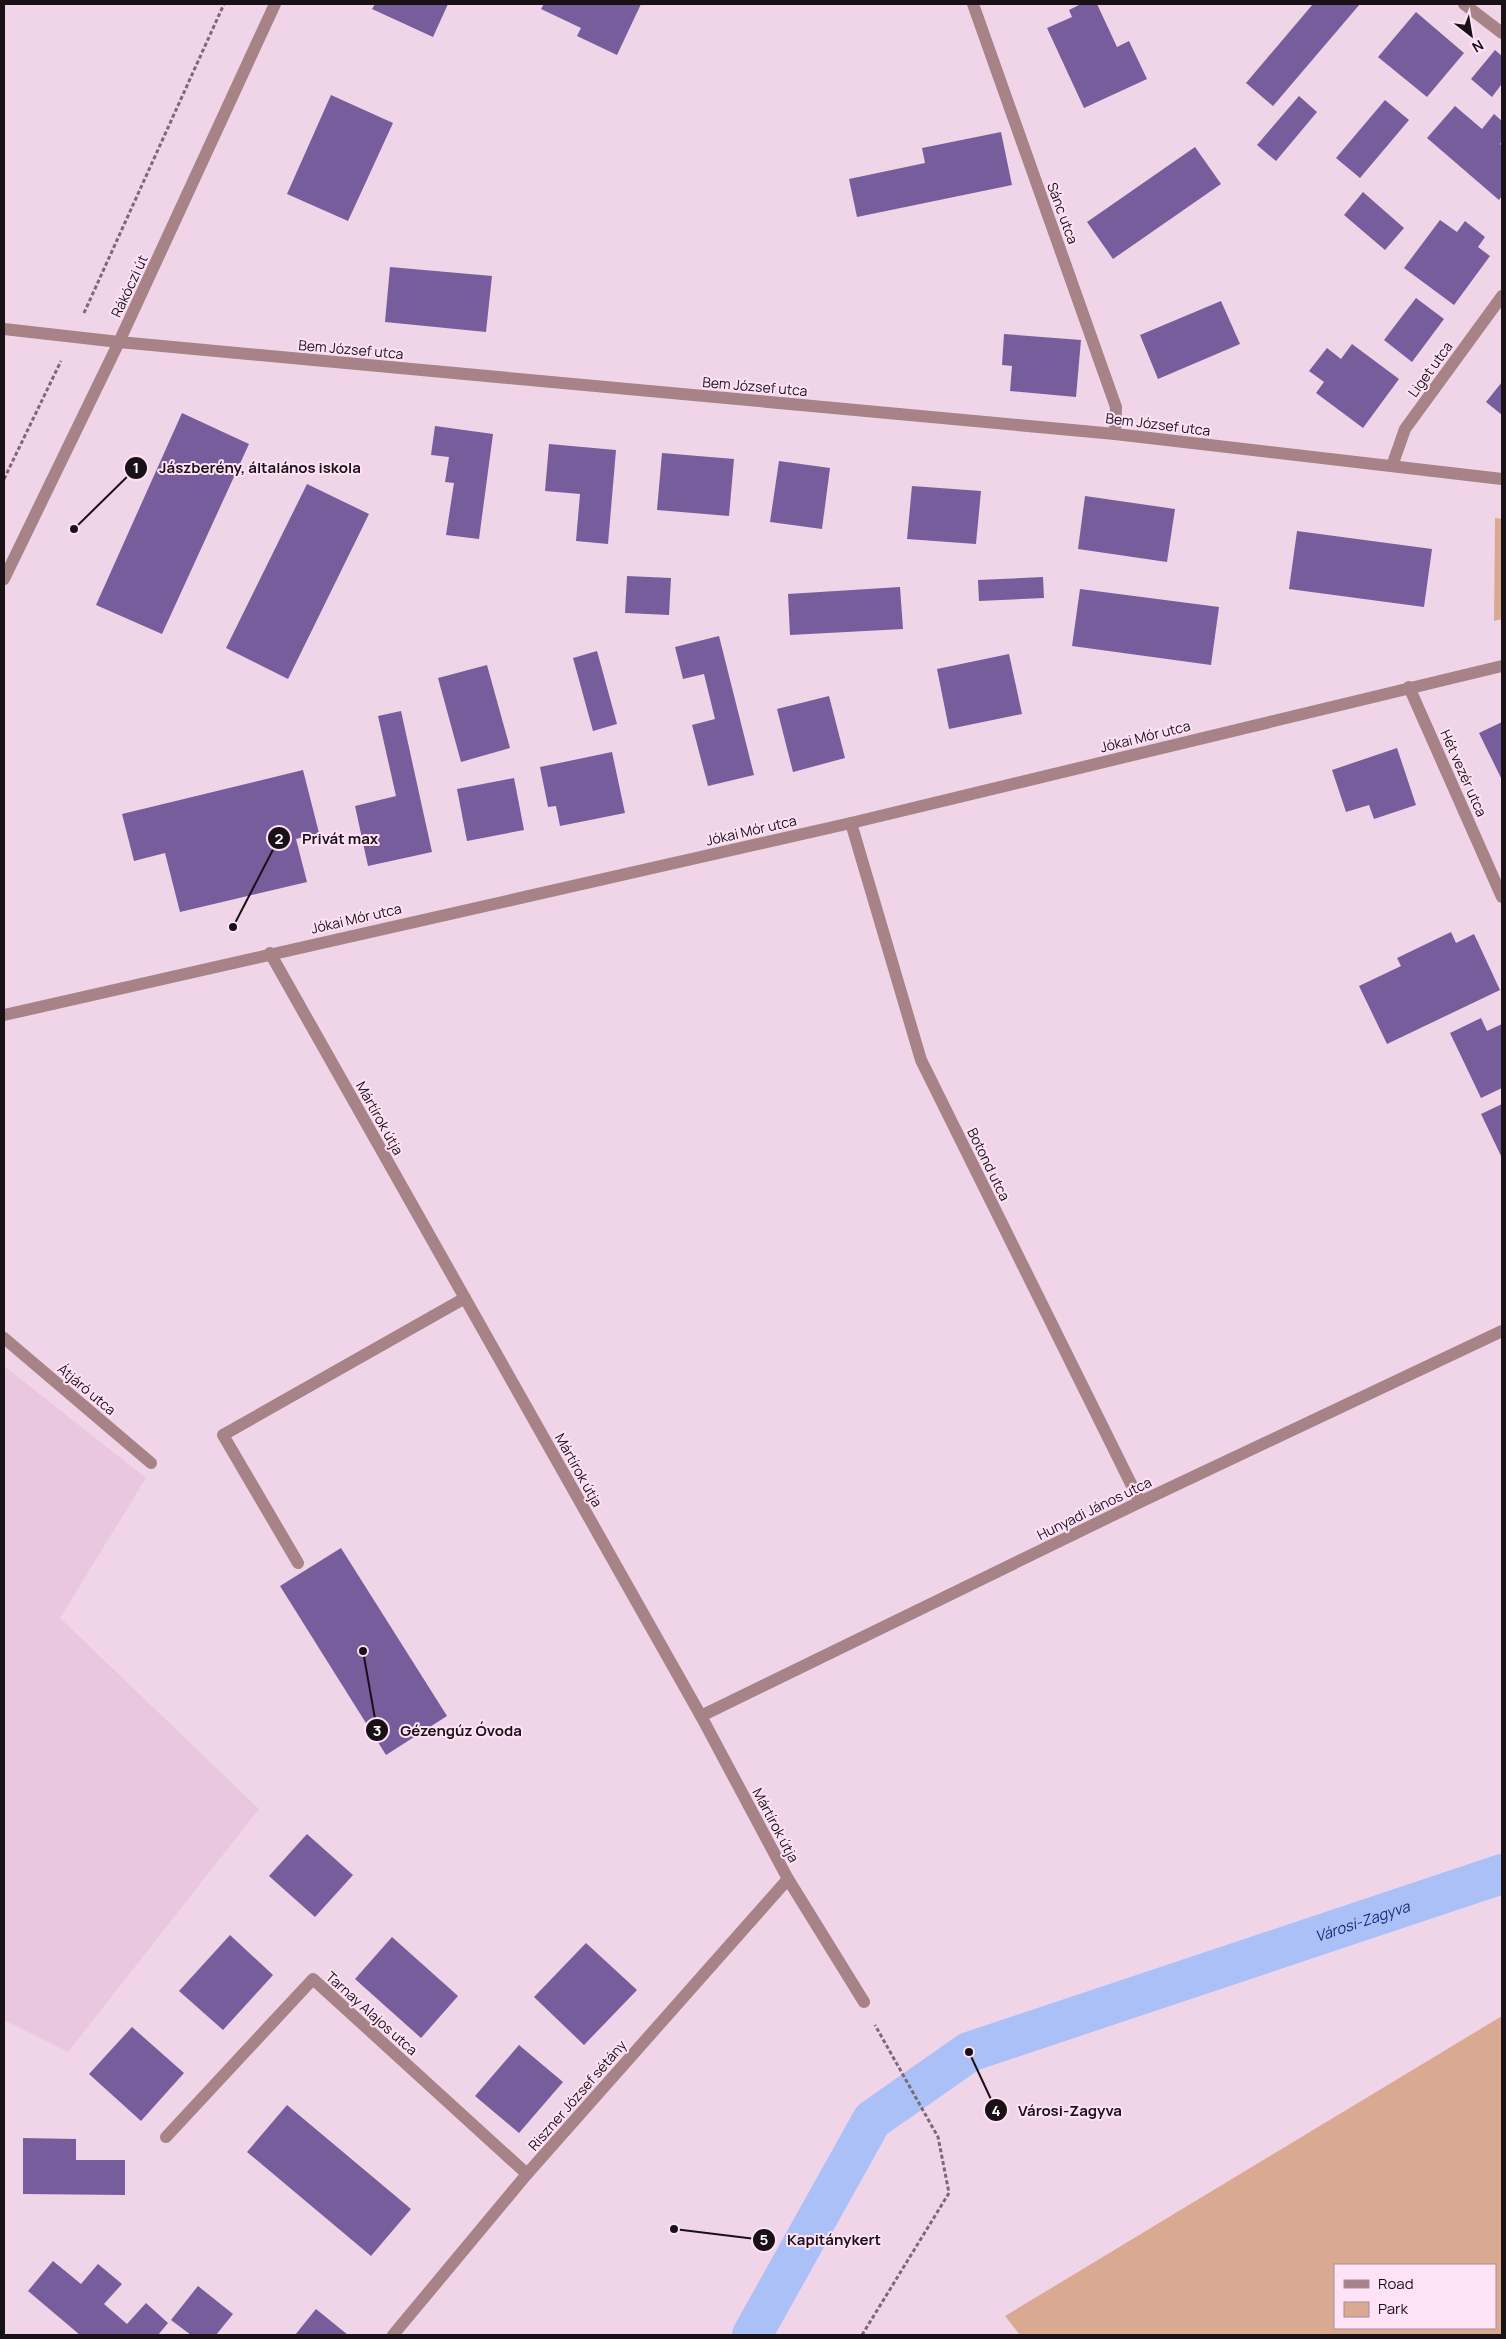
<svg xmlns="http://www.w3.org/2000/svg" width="1506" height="2339" font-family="Manrope,sans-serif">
<rect width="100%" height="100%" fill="#f0d5e8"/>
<polygon fill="#e9c7df" points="4,1366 146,1478 60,1618 259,1809 68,2052 4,2020"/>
<g fill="#daa992" fill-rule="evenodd">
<polygon points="1495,518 1502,519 1502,619 1494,621"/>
<path d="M1502 2016V2335H1020L1005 2316ZM1335 2265H1495V2328H1335Z"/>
</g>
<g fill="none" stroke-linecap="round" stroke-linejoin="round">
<path stroke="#abc0f7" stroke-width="40" id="s1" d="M752 2335 872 2120 969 2052 1502 1874"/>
</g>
<g fill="#785d9d">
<polygon points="375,4 448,4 433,37 372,9"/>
<polygon points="544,4 641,4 617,55 577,36 581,28 541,9"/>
<polygon points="1081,4 1097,4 1117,47 1129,41 1147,79 1084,108 1047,28 1072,17 1069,10"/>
<polygon points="1313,4 1360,4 1273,106 1246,83"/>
<polygon points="1416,12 1464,53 1427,97 1378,57"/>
<polygon points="1495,50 1502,56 1502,86 1501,85 1492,97 1471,79"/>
<polygon points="331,95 393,123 348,221 287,194"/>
<polygon points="1299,96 1317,112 1276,161 1257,145"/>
<polygon points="1385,100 1409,120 1360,178 1336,158"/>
<polygon points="1455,106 1482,129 1494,114 1502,121 1502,141 1500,144 1502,146 1502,196 1499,200 1427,138"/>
<polygon points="1001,132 1012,185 857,217 849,179 925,163 922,148"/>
<polygon points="1195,147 1221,184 1113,259 1087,222"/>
<polygon points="1363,192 1404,228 1385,250 1344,215"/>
<polygon points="1440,220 1457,232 1465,221 1485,237 1478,247 1490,256 1454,305 1404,268"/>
<polygon points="390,267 492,276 486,332 385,322"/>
<polygon points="1416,298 1444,319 1412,362 1384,340"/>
<polygon points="1221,301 1240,344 1158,379 1140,335"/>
<polygon points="1004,334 1081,340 1076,397 1010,391 1012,366 1002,365"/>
<polygon points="1352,344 1399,379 1363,428 1316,393 1324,382 1309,371 1327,348 1341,359"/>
<polygon points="1502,382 1502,415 1486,402"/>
<polygon points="182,413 249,444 162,634 96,605"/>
<polygon points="435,426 493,434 479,539 446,535 454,483 445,482 449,457 431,455"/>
<polygon points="549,444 616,450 608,544 576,541 580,494 545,491"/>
<polygon points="662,453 734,459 729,516 657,510"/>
<polygon points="779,461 830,468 822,529 770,522"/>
<polygon points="307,484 369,514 288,679 226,648"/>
<polygon points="912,486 981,491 976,544 907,539"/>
<polygon points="1085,496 1175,509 1167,562 1078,549"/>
<polygon points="1297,531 1432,549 1424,607 1289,589"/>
<polygon points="627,576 671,578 669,615 625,613"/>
<polygon points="1043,577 1044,598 979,601 978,580"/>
<polygon points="900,587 903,629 790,635 788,594"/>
<polygon points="1080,589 1219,607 1211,665 1072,646"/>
<polygon points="719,636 754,775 708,786 692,725 715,719 704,674 683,679 675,647"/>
<polygon points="597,651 617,724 593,731 573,658"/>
<polygon points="1009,654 1022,714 949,729 937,669"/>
<polygon points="487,665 510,748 461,762 438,678"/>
<polygon points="829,696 845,758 793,772 777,709"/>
<polygon points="401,711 432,852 368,866 355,806 396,796 378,716"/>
<polygon points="1502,722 1502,780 1479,733"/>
<polygon points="1397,748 1416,805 1374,819 1369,805 1346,812 1332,770"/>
<polygon points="612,752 625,813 560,826 556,806 548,807 540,767"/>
<polygon points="303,770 319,833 296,839 307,882 180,912 165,853 134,861 122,814"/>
<polygon points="514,778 524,830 467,841 457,789"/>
<polygon points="1451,932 1456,943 1474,934 1500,990 1387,1044 1359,986 1401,966 1397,958"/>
<polygon points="1481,1018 1487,1031 1502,1024 1502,1088 1481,1098 1450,1033"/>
<polygon points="1502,1104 1502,1158 1481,1114"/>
<polygon points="341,1548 447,1716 386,1755 280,1586"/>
<polygon points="307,1834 353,1875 315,1917 269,1876"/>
<polygon points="230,1935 273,1975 223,2030 179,1991"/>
<polygon points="392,1937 458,1996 421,2038 355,1979"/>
<polygon points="586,1943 637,1990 584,2045 534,1997"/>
<polygon points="132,2027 184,2073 141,2121 89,2074"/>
<polygon points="519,2045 563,2082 519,2133 475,2096"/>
<polygon points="287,2105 411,2209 371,2256 247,2152"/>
<polygon points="23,2138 76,2139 76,2160 125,2160 125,2195 23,2194"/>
<polygon points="53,2261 81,2284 98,2264 122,2284 104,2304 127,2324 146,2303 168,2323 158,2335 80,2335 28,2291"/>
<polygon points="198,2286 233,2314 216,2335 191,2335 171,2320"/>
<polygon points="316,2309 348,2335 295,2335"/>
</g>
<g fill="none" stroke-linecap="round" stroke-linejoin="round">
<g stroke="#7b6a76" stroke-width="3" stroke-dasharray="4 2.5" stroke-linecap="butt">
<polyline points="84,313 224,4"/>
<polyline points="4,479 61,361"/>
<polyline points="862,2335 949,2193 938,2137 875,2025"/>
</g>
<polyline stroke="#a78286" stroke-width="12" points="298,1563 223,1435 465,1298"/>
<g stroke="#a78286" stroke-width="12">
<polyline points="973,4 1116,407 1115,434"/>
<polyline points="1464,4 1502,33"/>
<polyline points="4,329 119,342 1115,434 1502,479"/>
<polyline points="1392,466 1405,429 1502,296"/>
<polyline points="1409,687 1502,897"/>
<polyline points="851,823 921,1060 1140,1502"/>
<polyline points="270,953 701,1716 788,1879 864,2002"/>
<polyline points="4,1015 851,823 1502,666"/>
<polyline points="4,1338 151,1463"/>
<polyline points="701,1716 1140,1502 1502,1331"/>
<polyline points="166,2137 313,1979 527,2174"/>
<polyline points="393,2335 527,2174 788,1879"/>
</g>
<polyline stroke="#a78286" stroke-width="12" points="4,579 119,342 275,4"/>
</g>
<g text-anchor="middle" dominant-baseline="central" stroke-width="4" stroke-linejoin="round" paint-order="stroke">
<g font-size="14" fill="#1a1117" stroke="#fee2f5">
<text transform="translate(1063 213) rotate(70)">Sánc utca</text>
<text transform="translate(129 286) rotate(-65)">Rákóczi út</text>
<text transform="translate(351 349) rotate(5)">Bem József utca</text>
<text transform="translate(1430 369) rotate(-54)">Liget utca</text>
<text transform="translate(755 386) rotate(5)">Bem József utca</text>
<text transform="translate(1158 424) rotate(7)">Bem József utca</text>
<text transform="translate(1145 736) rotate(-14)">Jókai Mór utca</text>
<text transform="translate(1464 773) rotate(66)">Hét vezér utca</text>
<text transform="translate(751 830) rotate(-13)">Jókai Mór utca</text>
<text transform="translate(356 918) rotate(-13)">Jókai Mór utca</text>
<text transform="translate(380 1118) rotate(61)">Mártírok útja</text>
<text transform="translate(989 1164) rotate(64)">Botond utca</text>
<text transform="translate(87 1389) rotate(40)">Átjáró utca</text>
<text transform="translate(579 1470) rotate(61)">Mártírok útja</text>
<text transform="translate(1094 1508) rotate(-26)">Hunyadi János utca</text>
<text transform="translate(776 1825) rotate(62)">Mártírok útja</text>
<text transform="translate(372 2013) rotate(42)">Tarnay Alajos utca</text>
<text transform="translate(577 2095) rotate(-49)">Riszner József sétány</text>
</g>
<g font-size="15" font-style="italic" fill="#192a76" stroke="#fee2f5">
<text stroke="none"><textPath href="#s1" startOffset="779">Városi-Zagyva</textPath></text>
</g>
</g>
<path fill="none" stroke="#1a1117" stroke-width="2" d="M74 529L136 468M233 927L279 838M363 1651L377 1730M969 2052L996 2110M674 2229L764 2240"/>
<g fill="#1a1117" stroke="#fee2f5" stroke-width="2">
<circle cx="74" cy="529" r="5"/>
<circle cx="233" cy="927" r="5"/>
<circle cx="363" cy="1651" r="5"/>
<circle cx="969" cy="2052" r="5"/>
<circle cx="674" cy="2229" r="5"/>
<circle cx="136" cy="468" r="12"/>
<circle cx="279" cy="838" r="12"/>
<circle cx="377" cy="1730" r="12"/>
<circle cx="996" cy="2110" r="12"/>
<circle cx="764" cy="2240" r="12"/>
</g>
<g font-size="15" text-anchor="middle" font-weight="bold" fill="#fff">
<text x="136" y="473">1</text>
<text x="279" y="844">2</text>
<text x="377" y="1736">3</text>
<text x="996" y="2116">4</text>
<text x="764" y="2245">5</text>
</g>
<g font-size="15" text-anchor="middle" font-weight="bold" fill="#1a1117" stroke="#fee2f5" stroke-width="4" stroke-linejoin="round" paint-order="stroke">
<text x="260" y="473">Jászberény, általános iskola</text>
<text x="340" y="844">Privát max</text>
<text x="461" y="1736">Gézengúz Óvoda</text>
<text x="1070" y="2116">Városi-Zagyva</text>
<text x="834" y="2245">Kapitánykert</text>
</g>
<rect width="1506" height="2339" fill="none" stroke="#1a1117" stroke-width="10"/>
<rect x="1334" y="2264" width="162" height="65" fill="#fee2f5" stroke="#a38e9c"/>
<rect x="1344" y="2280" width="25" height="8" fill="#a78286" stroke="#a38e9c"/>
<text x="1378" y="2289" font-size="15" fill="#1a1117">Road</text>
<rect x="1344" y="2302" width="25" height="15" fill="#daa992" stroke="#a38e9c"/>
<text x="1378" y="2314" font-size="15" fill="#1a1117">Park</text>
<g transform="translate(1471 35) rotate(149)" stroke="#fee2f5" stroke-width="4" paint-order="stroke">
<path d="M0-4L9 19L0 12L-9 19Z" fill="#1a1117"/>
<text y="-8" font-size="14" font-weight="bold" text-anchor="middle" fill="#1a1117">N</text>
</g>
</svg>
